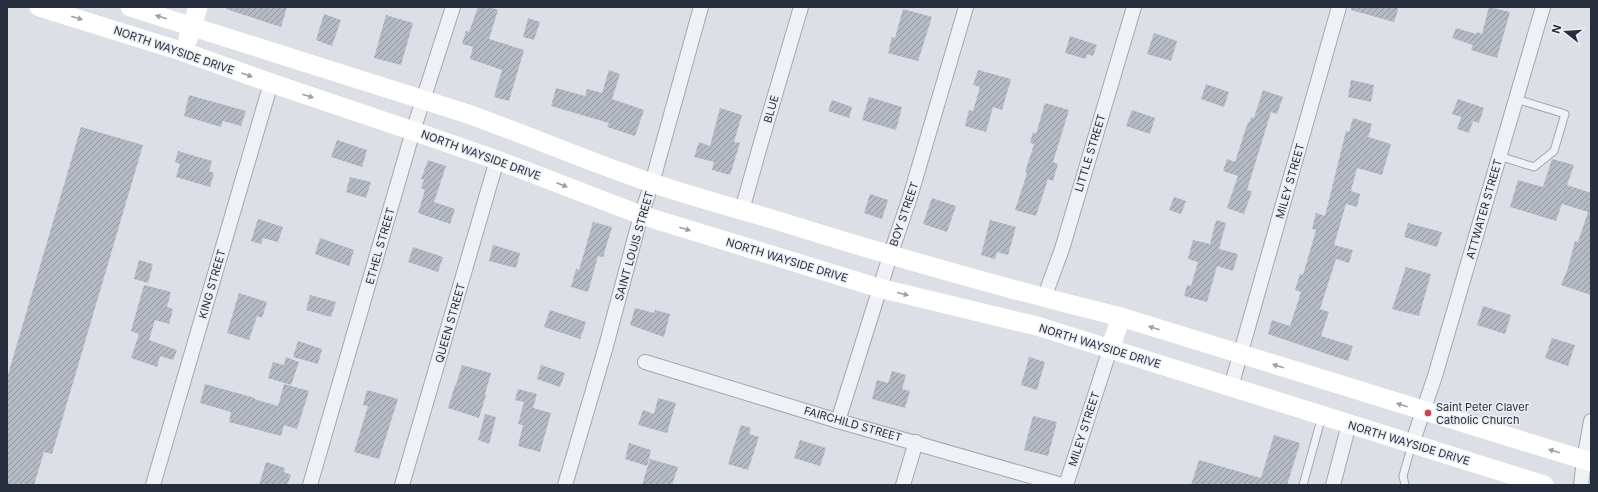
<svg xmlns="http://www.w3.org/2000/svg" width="1598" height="492" font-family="Inter,sans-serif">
<defs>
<pattern id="building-hatch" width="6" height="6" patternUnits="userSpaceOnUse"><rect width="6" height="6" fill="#b4b9c3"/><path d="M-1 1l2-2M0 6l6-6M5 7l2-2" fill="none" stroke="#9297a0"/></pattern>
</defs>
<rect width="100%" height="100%" fill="#dce0e6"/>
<g fill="url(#building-hatch)">
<polygon points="226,7 287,7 281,27 226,9"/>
<polygon points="478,7 489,7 498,10 489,39 524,50 509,101 494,97 502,70 470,59 473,47 462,44 466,31 469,32"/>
<polygon points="1351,7 1399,7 1394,22 1351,10"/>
<polygon points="1489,7 1510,12 1497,58 1471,50 1473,45 1452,38 1456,28 1476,34 1477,32 1482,34"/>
<polygon points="903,9 932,17 918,61 888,53 892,37 895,38"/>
<polygon points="324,14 341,20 332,46 316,40"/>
<polygon points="386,15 413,23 401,65 374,58"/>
<polygon points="528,18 540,22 534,40 523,37"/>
<polygon points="1154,33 1177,41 1171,61 1147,54"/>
<polygon points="1070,36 1097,45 1093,56 1087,54 1086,59 1065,53"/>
<polygon points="609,70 620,74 612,99 644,110 635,136 607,127 609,123 551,106 556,88 585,96 587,89 602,93"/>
<polygon points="978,70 1011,79 1002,110 993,107 986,132 965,126 969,110 973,111 980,87 973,85"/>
<polygon points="1351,80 1374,85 1371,102 1348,97"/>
<polygon points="1206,84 1229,92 1224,107 1201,99"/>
<polygon points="1263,90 1283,97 1277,114 1271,112 1247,190 1252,191 1244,214 1227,208 1238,176 1223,171 1227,159 1235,162 1248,122 1249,123 1251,117 1254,118"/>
<polygon points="189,95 246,111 241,126 223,121 221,127 184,116"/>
<polygon points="869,97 902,107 896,130 862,120"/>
<polygon points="1458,99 1484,108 1479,123 1473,121 1469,133 1457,129 1461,117 1452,114"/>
<polygon points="832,100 852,107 849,118 828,111"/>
<polygon points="1045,103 1069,110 1053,162 1058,164 1053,181 1048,179 1036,216 1015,210 1027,173 1025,172 1034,144 1030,143 1033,132 1036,134"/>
<polygon points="720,108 742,115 734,142 740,143 730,175 712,170 714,162 694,157 699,142 710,146"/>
<polygon points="1132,110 1155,118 1150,134 1126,126"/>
<polygon points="1353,118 1372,124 1368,137 1391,144 1382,175 1357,168 1351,191 1360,194 1357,207 1346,204 1334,245 1353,250 1349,263 1336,259 1320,309 1329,312 1321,336 1353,346 1348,361 1268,334 1272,320 1290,326 1301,292 1295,290 1300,274 1303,275 1316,230 1312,229 1316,213 1325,216 1346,131 1349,132"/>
<polygon points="81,127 143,145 52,454 44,452 34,485 7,485 7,378"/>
<polygon points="337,140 367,150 362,167 331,157"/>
<polygon points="178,151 212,161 209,171 214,173 210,187 176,177 180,164 175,162"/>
<polygon points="1552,159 1574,165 1567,185 1591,193 1591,295 1561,285 1568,268 1575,241 1578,242 1588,212 1562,204 1556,221 1510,207 1518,180 1543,187"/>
<polygon points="428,160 446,166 434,202 455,209 450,224 418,213 425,190 421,188 424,180 421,179"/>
<polygon points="350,177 371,182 366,198 346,192"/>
<polygon points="870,194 888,200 882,219 864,213"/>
<polygon points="1174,197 1186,201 1181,214 1169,210"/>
<polygon points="932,198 956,206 947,232 923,224"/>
<polygon points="258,219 283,227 278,242 263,238 261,244 251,241"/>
<polygon points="990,220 1016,227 1008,255 997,252 995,259 981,255"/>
<polygon points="1216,220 1226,223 1219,249 1238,254 1233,271 1217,266 1207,302 1184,296 1187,285 1191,286 1198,262 1188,259 1193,240 1210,244"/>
<polygon points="593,222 612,227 603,257 598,256 588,292 571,287 576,269 579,270"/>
<polygon points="1408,223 1442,232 1437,247 1404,237"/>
<polygon points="320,238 354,250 349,266 315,254"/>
<polygon points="493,245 520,253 516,268 489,261"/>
<polygon points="413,247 443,257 438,272 408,262"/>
<polygon points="139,260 153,264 148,283 134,279"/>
<polygon points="1406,267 1431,274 1419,316 1392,309"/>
<polygon points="144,285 171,292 167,307 173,309 169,324 155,320 149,340 177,350 173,360 160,356 157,367 131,358 139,334 131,331"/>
<polygon points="239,293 267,302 262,318 257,316 249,340 227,333"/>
<polygon points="310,295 336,302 331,317 306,310"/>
<polygon points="1483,306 1511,315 1505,334 1477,325"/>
<polygon points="635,308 654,313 655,310 670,314 664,337 630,325"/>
<polygon points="550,310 586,322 580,339 544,327"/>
<polygon points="1552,338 1575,345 1568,366 1545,358"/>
<polygon points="298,341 322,349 318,364 293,357"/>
<polygon points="286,357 299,362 291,385 268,378 273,362 284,365"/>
<polygon points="1029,357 1045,362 1037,390 1021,385"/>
<polygon points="462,365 491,373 485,394 486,395 479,418 448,408 455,385 456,385"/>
<polygon points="541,365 565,373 560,387 537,379"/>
<polygon points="892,371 906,375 902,389 910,391 905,408 872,399 877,380 888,383"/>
<polygon points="205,384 255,398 254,399 278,406 284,384 309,391 297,429 284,425 281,436 229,422 231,412 200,403"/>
<polygon points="518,389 537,394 533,408 551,413 540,452 518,446 523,425 518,424 524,402 515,400"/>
<polygon points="367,390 398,399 379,459 354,452 368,406 363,405"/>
<polygon points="658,398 676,403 667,433 638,425 643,410 654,414"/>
<polygon points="485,414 496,417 489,444 478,440"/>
<polygon points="1033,416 1057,422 1048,456 1024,450"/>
<polygon points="741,425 751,428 749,434 759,437 748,470 728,464"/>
<polygon points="1274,435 1300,443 1287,485 1191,485 1199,460 1261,478"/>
<polygon points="800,440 826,448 820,466 794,458"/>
<polygon points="629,443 651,450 647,466 625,459"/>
<polygon points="650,459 678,467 672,485 642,485"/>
<polygon points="266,462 285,468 284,472 291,475 287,485 259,485"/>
</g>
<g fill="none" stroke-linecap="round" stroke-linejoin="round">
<defs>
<g id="lane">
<polyline points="1499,156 1534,167 1554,151 1565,114 1516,99"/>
<polyline points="1303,485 1322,416"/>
<polyline points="1405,485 1403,476 1412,444"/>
</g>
<g id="street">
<polyline points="742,210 760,146 801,7"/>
<polyline points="1044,298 1062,249 1134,7"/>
<polyline points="645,362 838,421 1062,485"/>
<polyline points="1231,387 1339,7"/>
<polyline points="838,421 890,256 910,197 966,7"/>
<polyline points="1412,444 1435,376 1543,7"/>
<polyline points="153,485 271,83"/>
<polyline points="310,485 413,131 453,7"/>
<polyline points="402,485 497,160"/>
<polyline points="565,485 606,346 641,215 652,183 701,7"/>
<polyline points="903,485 916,442"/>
<polyline points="1066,485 1110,349"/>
<polyline points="1333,485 1349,424"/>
<polyline points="1581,485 1584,460 1591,421"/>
</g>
</defs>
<use href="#lane" stroke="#a2a7b0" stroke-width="9"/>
<use href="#street" stroke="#a2a7b0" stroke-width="16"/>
<use href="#lane" stroke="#eff1f5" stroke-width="7"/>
<use href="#street" stroke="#eff1f5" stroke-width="14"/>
<g stroke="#fff" stroke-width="19">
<polyline points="39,7 184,52 271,83 413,131 497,160 641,215 879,288 1037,326 1544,485"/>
<path d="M130 7 465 113C527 135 587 161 649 182 690 196 731 207 772 219 887 255 1003 288 1121 317L1591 462"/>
<polyline points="188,39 198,7"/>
<polyline points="1110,349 1121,317"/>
</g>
</g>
<defs><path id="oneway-solid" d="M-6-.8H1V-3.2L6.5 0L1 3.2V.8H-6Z"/></defs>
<g fill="#9da0a7">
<use href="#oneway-solid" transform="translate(161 17) rotate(-162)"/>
<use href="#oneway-solid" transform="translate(77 18) rotate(17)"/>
<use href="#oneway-solid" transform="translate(247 75) rotate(20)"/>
<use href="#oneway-solid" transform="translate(308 96) rotate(18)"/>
<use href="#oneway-solid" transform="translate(562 185) rotate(21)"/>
<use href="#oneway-solid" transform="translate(685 229) rotate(17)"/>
<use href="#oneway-solid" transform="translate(903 294) rotate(14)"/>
<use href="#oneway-solid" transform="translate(1154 328) rotate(-163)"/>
<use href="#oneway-solid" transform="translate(1278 366) rotate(-163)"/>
<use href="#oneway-solid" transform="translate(1402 405) rotate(-163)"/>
<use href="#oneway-solid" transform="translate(1554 451) rotate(-163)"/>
</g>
<circle fill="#cc414f" stroke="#ebeff4" stroke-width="1.5" cx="1428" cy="413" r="4"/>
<g text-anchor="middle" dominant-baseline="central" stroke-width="3" stroke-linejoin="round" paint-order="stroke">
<g font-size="11" fill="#262d3c" stroke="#ebeff4">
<text transform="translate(174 50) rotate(19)">NORTH WAYSIDE DRIVE</text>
<text transform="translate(771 109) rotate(-74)">BLUE</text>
<text transform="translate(1090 153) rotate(-73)">LITTLE STREET</text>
<text transform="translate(481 155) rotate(20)">NORTH WAYSIDE DRIVE</text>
<text transform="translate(1290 181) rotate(-74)">MILEY STREET</text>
<text transform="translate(1484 209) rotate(-74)">ATTWATER STREET</text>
<text transform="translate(904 214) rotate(-71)">BOY STREET</text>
<text transform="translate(380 246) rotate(-74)">ETHEL STREET</text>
<text transform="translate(634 246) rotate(-74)">SAINT LOUIS STREET</text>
<text transform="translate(787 260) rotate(17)">NORTH WAYSIDE DRIVE</text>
<text transform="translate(212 284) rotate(-74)">KING STREET</text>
<text transform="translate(450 323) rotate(-74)">QUEEN STREET</text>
<text transform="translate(1100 346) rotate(17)">NORTH WAYSIDE DRIVE</text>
<text transform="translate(853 424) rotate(16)">FAIRCHILD STREET</text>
<text transform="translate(1084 429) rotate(-72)">MILEY STREET</text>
<text transform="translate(1409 443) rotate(17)">NORTH WAYSIDE DRIVE</text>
</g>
<g font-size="11" fill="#262d3c" stroke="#ebeff4" text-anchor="start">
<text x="1436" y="407">Saint Peter Claver<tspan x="1436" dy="13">Catholic Church</tspan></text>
</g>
</g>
<rect width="1598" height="492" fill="none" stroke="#262d3c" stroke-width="16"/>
<g transform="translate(1566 32) rotate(287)" stroke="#ebeff4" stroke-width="3" paint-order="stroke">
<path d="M0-3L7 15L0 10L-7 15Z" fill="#262d3c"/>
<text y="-6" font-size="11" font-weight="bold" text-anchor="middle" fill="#262d3c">N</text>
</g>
</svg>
